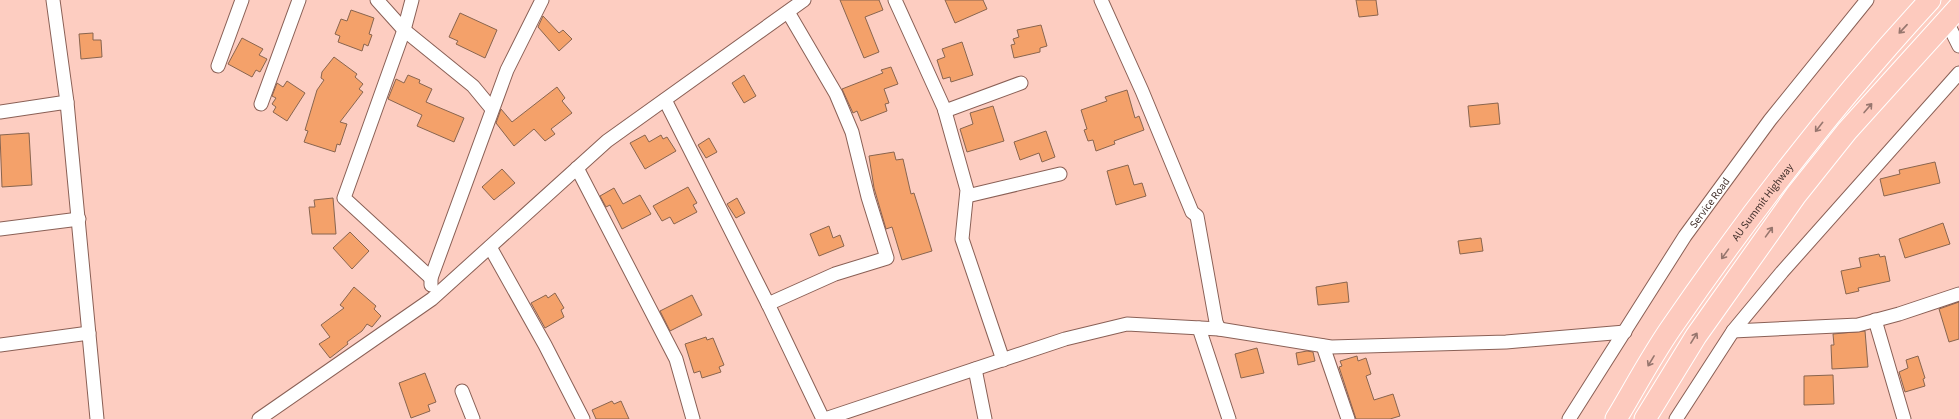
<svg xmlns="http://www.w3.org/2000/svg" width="1959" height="419" font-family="'Source Sans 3',sans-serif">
<rect width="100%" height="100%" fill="#fdcdc1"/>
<g fill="#f4a16a" stroke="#89654f">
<polygon points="840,0 879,0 883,10 865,17 879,52 864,58"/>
<polygon points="945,0 983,0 987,9 955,23"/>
<polygon points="1356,0 1376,0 1378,15 1359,17"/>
<polygon points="351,10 374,18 369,34 372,35 368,46 364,44 362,51 338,42 340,36 335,34 341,19 347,21"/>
<polygon points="460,13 497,30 485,58 456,44 458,41 449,37"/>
<polygon points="543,16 559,33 563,30 572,39 559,51 538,27"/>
<polygon points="1041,25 1047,46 1040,48 1040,52 1014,58 1011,45 1015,44 1013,39 1019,37 1017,30"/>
<polygon points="93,33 93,40 101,40 102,57 81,59 79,34"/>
<polygon points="242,38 263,49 259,55 267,59 260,72 256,70 252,77 228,64"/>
<polygon points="962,42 973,75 951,82 950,77 943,79 937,60 945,57 942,49"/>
<polygon points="334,57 357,74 355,77 363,84 359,89 363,92 340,122 347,124 340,145 337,144 335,152 304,142 308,131 305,130 317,90 324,80 321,78 322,72"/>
<polygon points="891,67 898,84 884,89 889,103 885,104 887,111 861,121 857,111 853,113 842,89 883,73 881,70"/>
<polygon points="408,75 420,80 419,83 432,89 426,102 464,118 454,142 417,126 422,115 388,99 396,79 404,83"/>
<polygon points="744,75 756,96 744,103 732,83"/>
<polygon points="287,81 305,93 287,121 273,112 276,107 272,104 276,98 272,96 277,83 283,87"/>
<polygon points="557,87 565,98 562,101 572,113 551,129 555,134 545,141 534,129 514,146 496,123 501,109 512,122"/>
<polygon points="1127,90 1135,118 1139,116 1144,130 1114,141 1115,144 1096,151 1093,140 1088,141 1084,130 1087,129 1081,110 1107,101 1105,97"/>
<polygon points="1498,103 1500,124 1470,127 1468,106"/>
<polygon points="993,106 1004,141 967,152 960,129 973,124 970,113"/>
<polygon points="1046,131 1055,157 1042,162 1039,153 1020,160 1014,142"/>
<polygon points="29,133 32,185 2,187 0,135"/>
<polygon points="645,135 649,142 661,135 663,139 667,137 676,151 645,169 630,143"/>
<polygon points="709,138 717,152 706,158 698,145"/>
<polygon points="894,152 896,160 903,159 911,194 914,193 932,251 902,260 892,227 886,229 874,188 869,156"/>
<polygon points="1935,162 1940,183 1884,196 1880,179 1900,174 1899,170"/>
<polygon points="1128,165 1134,185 1142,183 1146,196 1116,205 1107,171"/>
<polygon points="502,169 515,183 494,200 482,187"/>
<polygon points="688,187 697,203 693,205 697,212 674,224 670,217 662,221 653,206"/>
<polygon points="614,188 623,204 640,195 651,214 622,229 610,205 606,207 600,196"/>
<polygon points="333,198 336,234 312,234 309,207 315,207 314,200"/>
<polygon points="737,198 745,213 736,218 727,204"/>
<polygon points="1943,223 1950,244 1905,258 1899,239"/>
<polygon points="829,226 833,238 840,235 844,246 819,256 810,234"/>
<polygon points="350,232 369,251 352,269 333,248"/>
<polygon points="1481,238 1483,251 1460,254 1458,241"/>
<polygon points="1879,254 1880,257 1885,256 1890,281 1858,288 1859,291 1846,294 1841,271 1861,267 1859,258"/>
<polygon points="1347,282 1349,302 1318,305 1316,287"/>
<polygon points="354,287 376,306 374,309 381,316 372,327 367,324 362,331 347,342 348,344 330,358 319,344 330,337 321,325 344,308 340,305"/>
<polygon points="555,293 564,308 561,310 564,317 545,328 531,303 546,295 548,298"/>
<polygon points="692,295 702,315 670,331 660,311"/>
<polygon points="1959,302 1959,339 1949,342 1939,309"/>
<polygon points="1865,331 1868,367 1832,369 1831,345 1834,345 1833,334"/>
<polygon points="706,337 707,340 713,338 724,365 719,367 721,372 702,378 700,371 694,373 685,344"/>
<polygon points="1257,348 1264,373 1241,378 1235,354"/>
<polygon points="1307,351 1313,352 1315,361 1298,365 1296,353"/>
<polygon points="1357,356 1358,361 1366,358 1371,374 1366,376 1374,400 1393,394 1400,416 1390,419 1356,419 1339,367 1342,366 1340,361"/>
<polygon points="1918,356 1925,378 1923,379 1925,386 1905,392 1899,372 1908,368 1906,360"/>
<polygon points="425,373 436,402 428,405 430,411 411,418 399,383"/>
<polygon points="1833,375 1834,404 1804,405 1804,376"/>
<polygon points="612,401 614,404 621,401 629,419 596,419 592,410"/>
</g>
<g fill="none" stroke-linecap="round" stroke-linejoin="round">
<defs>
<g id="minor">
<polyline points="53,0 67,102"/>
<polyline points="377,0 404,30 473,86 492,109"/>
<polyline points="412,0 404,30 344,198 431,278"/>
<polyline points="895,0 944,108 967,190 962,239 1003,360"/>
<polyline points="1101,0 1142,91 1192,212 1197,216 1216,322 1219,329"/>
<polyline points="1946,20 1959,46"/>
<polyline points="218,66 242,0"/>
<polyline points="665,100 768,304 823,419"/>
<polyline points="261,104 299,0"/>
<polyline points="945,111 1021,83"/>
<polyline points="0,112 67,102 97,419"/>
<polyline points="577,168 676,359 693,419"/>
<polyline points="967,196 1060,174"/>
<polyline points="0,229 79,219"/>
<polyline points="490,247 545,345 583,419"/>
<polyline points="431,285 431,278 507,70 542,0"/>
<polyline points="768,304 835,274 887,258 868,197 852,132 836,94 788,12"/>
<polyline points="1875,320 1904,419"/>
<polyline points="1199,328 1229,419"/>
<polyline points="1733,331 1858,325 1899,314 1959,294"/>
<polyline points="0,345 89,333"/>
<polyline points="1323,346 1348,419"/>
<polyline points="975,369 985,419"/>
<polyline points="462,391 473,419"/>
<polyline points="259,419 432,299 607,141 804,0"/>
<polyline points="825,419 1065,339 1127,324 1219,329 1331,347 1506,342 1625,332"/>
<path id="s1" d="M1569 419 1685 236 1770 120 1867 0"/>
<polyline points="1676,419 1733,331 1782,272 1959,73"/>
</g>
<g id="primary">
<path id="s2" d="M1616 419C1634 389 1651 357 1671 328 1750 213 1835 103 1930 0"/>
<polyline points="1645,419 1696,336 1796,195 1847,131 1959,7"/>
</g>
</defs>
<use href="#minor" stroke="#8a6056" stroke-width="15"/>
<use href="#primary" stroke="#fff" stroke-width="23"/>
<use href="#minor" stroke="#fff" stroke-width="13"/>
<use href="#primary" stroke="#fdcabe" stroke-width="21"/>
</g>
<defs><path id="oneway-shaft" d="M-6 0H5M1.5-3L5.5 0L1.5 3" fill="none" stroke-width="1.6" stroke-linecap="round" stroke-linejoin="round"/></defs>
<g stroke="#97766e">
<use href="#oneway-shaft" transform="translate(1903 29) rotate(133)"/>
<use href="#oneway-shaft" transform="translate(1868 108) rotate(-49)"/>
<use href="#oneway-shaft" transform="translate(1819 127) rotate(128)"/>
<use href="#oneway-shaft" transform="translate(1769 232) rotate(-54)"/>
<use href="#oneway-shaft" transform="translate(1725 254) rotate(126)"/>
<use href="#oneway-shaft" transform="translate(1694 338) rotate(-58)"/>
<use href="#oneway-shaft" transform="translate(1651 361) rotate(121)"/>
</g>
<g text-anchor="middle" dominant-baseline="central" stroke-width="4" stroke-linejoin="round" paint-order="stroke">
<g font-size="11" fill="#43312c" stroke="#fdcdc1">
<text stroke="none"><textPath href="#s2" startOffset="262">AU Summit Highway</textPath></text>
<text stroke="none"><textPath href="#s1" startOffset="258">Service Road</textPath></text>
</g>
</g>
</svg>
